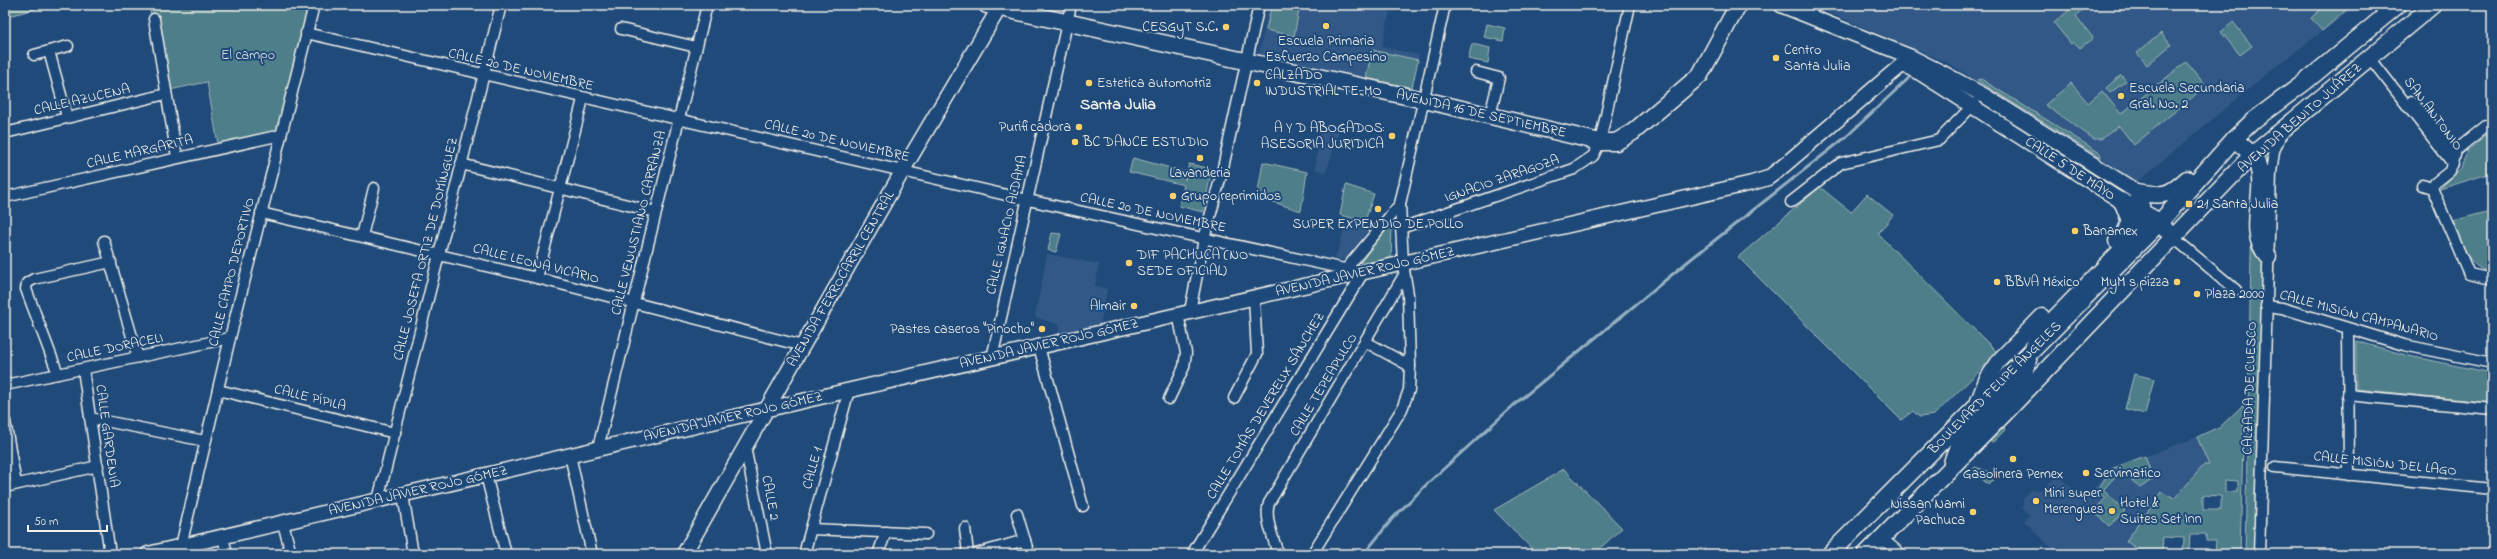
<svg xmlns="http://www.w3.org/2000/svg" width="2497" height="559" font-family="'Indie Flower',sans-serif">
<rect width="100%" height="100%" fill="#1f4a7a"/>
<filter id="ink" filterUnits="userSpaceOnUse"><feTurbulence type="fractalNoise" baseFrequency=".025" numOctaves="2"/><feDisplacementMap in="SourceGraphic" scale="8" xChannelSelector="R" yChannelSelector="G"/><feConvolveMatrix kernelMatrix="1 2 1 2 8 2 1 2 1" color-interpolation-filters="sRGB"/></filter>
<g filter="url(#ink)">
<g fill="#305887">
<polygon points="1269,5 1391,5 1382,47 1419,55 1412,88 1259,54"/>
<polygon points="1810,5 2358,5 2274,68 2137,182 1948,63"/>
<polygon points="1321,127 1339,132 1326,173 1315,169"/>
<polygon points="1348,218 1372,224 1347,260 1335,259"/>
<polygon points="1047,254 1099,264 1095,286 1107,289 1100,326 1059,335 1060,325 1035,317"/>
<polygon points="2197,437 2209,465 2204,465 2167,507 2133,554 2058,554 2024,521 2029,515 2023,508 2023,498 2026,494 2031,490 2041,490 2058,475 2084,499 2111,469"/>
</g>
<g fill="#4e7e89" stroke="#a1b8b8" fill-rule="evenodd">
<polygon points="5,5 50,5 5,17"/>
<polygon points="149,5 313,5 281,131 218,144 207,82 165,91"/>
<polygon points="1272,5 1300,5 1294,36 1266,30"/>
<polygon points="2075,5 2088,5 2076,16 2093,38 2080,48 2074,42 2071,44 2054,23"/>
<polygon points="2326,5 2352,5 2322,31 2311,18"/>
<polygon points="2233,22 2252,46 2240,55 2221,32"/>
<polygon points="1487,24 1505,28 1503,41 1484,37"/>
<polygon points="2161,33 2171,45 2147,65 2137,53"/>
<polygon points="1472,44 1490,48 1488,63 1468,59"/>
<polygon points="1372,50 1418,60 1412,88 1366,78"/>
<polygon points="2186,62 2206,86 2134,145 2119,126 2101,139 2094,139 2045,105 2071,83 2088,103 2102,91 2121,114"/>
<polygon points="2121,75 2126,81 2110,93 2106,88"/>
<polygon points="1981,79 2100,153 2101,158 1977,80"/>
<polygon points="1985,103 2021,125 2017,127 1985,107"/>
<polygon points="2486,135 2489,136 2488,174 2440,189 2461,168 2467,151"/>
<polygon points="2253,156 2269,156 2258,554 2245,554"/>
<polygon points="1133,158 1186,172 1185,180 1189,164 1212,169 1203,212 1179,206 1184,185 1129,172"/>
<polygon points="1263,162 1307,172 1301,211 1257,197"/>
<polygon points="1346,185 1374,194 1365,221 1340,215"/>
<polygon points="1820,187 1851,212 1867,194 1893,215 1878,234 1998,353 1934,415 1919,417 1913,411 1901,420 1738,257"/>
<path d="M2490 211V272C2465 266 2463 243 2453 221Z"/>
<polygon points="1389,225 1392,226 1391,259 1360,263"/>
<polygon points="1052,233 1061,234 1056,252 1048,250"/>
<polygon points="2356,341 2409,356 2491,373 2492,403 2356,389"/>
<polygon points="2134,374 2154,379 2145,414 2125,409"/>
<path d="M2244 404 2240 554H2215L2216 541H2206V534H2190L2189 554H2133L2137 549 2126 541 2162 492 2174 499 2204 465H2209L2197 437 2221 426ZM2225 480 2238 481V492H2225ZM2203 495 2221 496V510H2203ZM2163 537 2184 538 2183 552H2162Z"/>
<polygon points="2003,424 2005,430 1993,442 1986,441"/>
<polygon points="2145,456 2153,479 2140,488 2121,470 2103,490 2125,511 2109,526 2093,511 2105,499 2097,491 2111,469"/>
<polygon points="1975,467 1987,471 1995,478 1988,485 1973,469"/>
<polygon points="1564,469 1622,528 1594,554 1537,554 1494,510"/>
</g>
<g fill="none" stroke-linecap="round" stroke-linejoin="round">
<polyline stroke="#96b0c2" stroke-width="3" points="1364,554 1392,519 1428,483 1515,404 1691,259 1846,137 1911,76"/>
<defs>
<g id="street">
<polyline points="154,19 177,157"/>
<polyline points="621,29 696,47"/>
<polyline points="306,33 1028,200 1363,273 1192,554"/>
<polyline points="49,51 67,117"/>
<polyline points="34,55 68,46"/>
<polyline points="2370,58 2453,164"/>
<polyline points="1476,72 1499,78 1490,116"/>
<polyline points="2412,102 2455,151"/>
<polyline points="2492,125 2486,126 2455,151 2450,171 2435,183 2432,188 2469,274 2492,279"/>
<polyline points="5,133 166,94"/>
<polyline points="461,164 656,212"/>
<polyline points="2422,185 2432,188"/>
<polyline points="5,197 281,135"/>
<polyline points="1791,202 1841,163 1939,140 1975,103"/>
<polyline points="261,213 537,278 803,346"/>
<polyline points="1401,228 1574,169 1593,156 1600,142 1630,5"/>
<polyline points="362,236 374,188"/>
<polyline points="2174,238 2236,290"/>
<polyline points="104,241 138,357"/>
<polyline points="1346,269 1400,204"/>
<polyline points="537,278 583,99"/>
<polyline points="2266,306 2282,308 2404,345 2492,363"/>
<polyline points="1190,311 1204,239 1222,172 1259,5"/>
<polyline points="2348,329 2349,475"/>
<polyline points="1366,342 1410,366"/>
<polyline points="1039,347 1083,506"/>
<polyline points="992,358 1071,5"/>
<polyline points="83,369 110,554"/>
<polyline points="58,374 26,289 27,283 34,279 111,262"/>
<polyline points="5,385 230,338"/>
<polyline points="218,390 395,433"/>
<polyline points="2348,395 2492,409"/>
<polyline points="1234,398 1257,354 1254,297"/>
<polyline points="1169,399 1184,367 1186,353 1178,314"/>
<polyline points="90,418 205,441"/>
<polyline points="5,421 16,484"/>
<polyline points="745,447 767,554"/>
<polyline points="598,448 707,5"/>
<polyline points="570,455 592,554"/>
<polyline points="2275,467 2492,489"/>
<polyline points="486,475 506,554"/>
<polyline points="5,487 98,466"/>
<polyline points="403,495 413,554"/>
<polyline points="378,500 501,5"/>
<polyline points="1017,514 1029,554"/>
<polyline points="283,523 291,554"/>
<polyline points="965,528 968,554"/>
<polyline points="811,529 926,534"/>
<polyline points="223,537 227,554"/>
<polyline points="1881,538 1901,554"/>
<polyline points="181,546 230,338 314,5"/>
<polyline points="804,554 849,390"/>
<polyline points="878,554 886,532"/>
<polyline points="976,554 1025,540"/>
<path d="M1278 554C1274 539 1264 518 1269 503L1404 275"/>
<polyline points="1312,554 1402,409 1409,390 1410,366 1408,294 1403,264 1400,204 1445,5"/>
<polyline points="2259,554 2271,173 2274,151 2281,134"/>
</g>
<g id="secondary">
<path d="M1781 5 1911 57 1941 72 1985 96 2137 192C2147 211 2143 221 2132 238L2039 333 2031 350"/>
<polyline points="1903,65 1917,71 2121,201 2129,221 2124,233 2116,241"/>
<polyline points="1976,406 1986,380 2000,359 2042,316"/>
<polyline points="148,554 768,409 1752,183 1768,178 1781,168 1911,57"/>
<polyline points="684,554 903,170 1001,5"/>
</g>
<g id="primary">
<polyline points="987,5 1424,100 1600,142 1616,142 1633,132 1700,75 1738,5"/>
<path d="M2234 139C2243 147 2255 154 2258 166 2267 195 2245 233 2268 256"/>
<path d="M2137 192C2162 196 2168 197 2187 179"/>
<polyline points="2121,201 2160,222 2166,230"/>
<path d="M1952 463C1960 430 1996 405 2019 381L2024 374 2028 360"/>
<polyline points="1830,554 2160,222 2234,139 2254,120 2305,82 2398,5"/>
<polyline points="1866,554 2004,414 2252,155 2433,5"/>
</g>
</defs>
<use href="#street" stroke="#f4f1e8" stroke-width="13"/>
<use href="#secondary" stroke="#f4f1e8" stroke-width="17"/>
<use href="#primary" stroke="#f4f1e8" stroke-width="19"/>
<use href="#street" stroke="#1f4a7a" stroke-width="10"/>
<use href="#secondary" stroke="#1f4a7a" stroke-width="14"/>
<use href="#primary" stroke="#1f4a7a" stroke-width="16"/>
</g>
</g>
<g fill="#ffd166" stroke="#1f4a7a" stroke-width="1.5">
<circle cx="1326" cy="26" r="4"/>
<circle cx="1226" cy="27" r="4"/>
<circle cx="1776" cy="58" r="4"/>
<circle cx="1089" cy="83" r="4"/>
<circle cx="1257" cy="83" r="4"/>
<circle cx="2121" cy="96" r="4"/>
<circle cx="1079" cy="127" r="4"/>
<circle cx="1392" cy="136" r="4"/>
<circle cx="1075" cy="142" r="4"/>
<circle cx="1200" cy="158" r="4"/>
<circle cx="1173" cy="196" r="4"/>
<rect x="2185" y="200" width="8" height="8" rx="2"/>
<circle cx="1378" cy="209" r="4"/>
<circle cx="2075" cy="231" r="4"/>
<circle cx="1129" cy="263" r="4"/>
<circle cx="1997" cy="282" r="4"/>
<circle cx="2177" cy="282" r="4"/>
<circle cx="2197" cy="294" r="4"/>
<circle cx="1134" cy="306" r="4"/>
<circle cx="1042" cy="329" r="4"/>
<circle cx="2013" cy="459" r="4"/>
<circle cx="2086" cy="473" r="4"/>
<circle cx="2036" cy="501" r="4"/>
<circle cx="2112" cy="511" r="4"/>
<circle cx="1973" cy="512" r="4"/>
</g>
<g text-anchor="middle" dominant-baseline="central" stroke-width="4" stroke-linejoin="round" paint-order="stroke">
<g font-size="14" fill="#f4f1e8" stroke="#1f4a7a" text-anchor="start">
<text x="1218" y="27" text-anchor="end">CESGyT S.C.</text>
<text x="1326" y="41" text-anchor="middle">Escuela Primaria<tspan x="1326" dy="16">Esfuerzo Campesino</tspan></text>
<text x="1784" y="50">Centro<tspan x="1784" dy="16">Santa Julia</tspan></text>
<text x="1265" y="75">CALZADO<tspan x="1265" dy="16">INDUSTRIAL TE-MO</tspan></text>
<text x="1097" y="83">Estetica automotriz</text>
<text x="2129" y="88">Escuela Secundaria<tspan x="2129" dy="16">Gral. No. 2</tspan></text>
<text x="1071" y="127" text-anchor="end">Purificadora</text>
<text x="1384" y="128" text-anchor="end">A Y D ABOGADOS:<tspan x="1384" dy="16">ASESORIA JURIDICA</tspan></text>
<text x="1083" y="142">BC DANCE ESTUDIO</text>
<text x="1200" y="173" text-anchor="middle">Lavanderia</text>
<text x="1181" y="196">Grupo reprimidos</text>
<text x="2197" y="204">21 Santa Julia</text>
<text x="1378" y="224" text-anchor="middle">SUPER EXPENDIO DE POLLO</text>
<text x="2083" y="231">Banamex</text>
<text x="1137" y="255">DIF PACHUCA (NO<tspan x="1137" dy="16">SEDE OFICIAL)</tspan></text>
<text x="2005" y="282">BBVA México</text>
<text x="2169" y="282" text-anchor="end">MyM s pizza</text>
<text x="2205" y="294">Plaza 2000</text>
<text x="1126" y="306" text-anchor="end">Almair</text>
<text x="1034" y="329" text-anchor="end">Pastes caseros "Pinocho"</text>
<text x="2094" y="473">Servimatico</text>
<text x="2013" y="474" text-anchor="middle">Gasolinera Pemex</text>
<text x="2044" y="493">Mini super<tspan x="2044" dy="16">Merengues</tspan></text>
<text x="2120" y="503">Hotel &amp;<tspan x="2120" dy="16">Suites Set Inn</tspan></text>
<text x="1965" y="504" text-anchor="end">Nissan Nami<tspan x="1965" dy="16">Pachuca</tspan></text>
</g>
<g font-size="14" fill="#dbe0da" stroke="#1f4a7a">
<text x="248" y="55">El campo</text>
</g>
<g font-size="14" fill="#f4f1e8" stroke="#1f4a7a">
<text transform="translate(521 70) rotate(13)">CALLE 20 DE NOVIEMBRE</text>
<text transform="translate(82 100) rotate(-13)">CALLE AZUCENA</text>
<text transform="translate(1481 114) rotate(13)">AVENIDA 16 DE SEPTIEMBRE</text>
<text transform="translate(2433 114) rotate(53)">SAN ANTONIO</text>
<text transform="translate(2300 118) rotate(-41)">AVENIDA BENITO JUÁREZ</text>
<text transform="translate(837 141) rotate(13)">CALLE 20 DE NOVIEMBRE</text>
<text transform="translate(140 152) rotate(-13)">CALLE MARGARITA</text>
<text transform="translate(2070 169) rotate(33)">CALLE 5 DE MAYO</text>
<text transform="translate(1502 179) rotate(-19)">IGNACIO ZARAGOZA</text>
<text transform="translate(1153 213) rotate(12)">CALLE 20 DE NOVIEMBRE</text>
<text transform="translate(639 223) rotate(-76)">CALLE VENUSTIANO CARRANZA</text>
<text transform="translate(1007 225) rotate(-77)">CALLE IGNACIO ALDAMA</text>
<text transform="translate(426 249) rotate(-76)">CALLE JOSEFA ORTIZ DE DOMÍNGUEZ</text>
<text transform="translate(536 264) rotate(14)">CALLE LEONA VICARIO</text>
<text transform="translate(232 272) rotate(-76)">CALLE CAMPO DEPORTIVO</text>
<text transform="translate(1365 272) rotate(-13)">AVENIDA JAVIER ROJO GÓMEZ</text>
<text transform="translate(841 279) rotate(-60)">AVENIDA FERROCARRIL CENTRAL</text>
<text transform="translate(2359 316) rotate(15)">CALLE MISIÓN CAMPANARIO</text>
<text transform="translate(1049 344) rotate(-13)">AVENIDA JAVIER ROJO GÓMEZ</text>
<text transform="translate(115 348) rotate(-12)">CALLE DORACELI</text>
<text transform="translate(1324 385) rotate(-59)">CALLE TEPEAPULCO</text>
<text transform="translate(1995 388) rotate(-45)">BOULEVARD FELIPE ÁNGELES</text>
<text transform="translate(2250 388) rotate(-88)">CALZADA DE CUESCO</text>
<text transform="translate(310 398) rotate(14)">CALLE PÍPILA</text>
<text transform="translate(1266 406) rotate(-59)">CALLE TOMÁS DEVEREUX SÁNCHEZ</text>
<text transform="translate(733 417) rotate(-13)">AVENIDA JAVIER ROJO GÓMEZ</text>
<text transform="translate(107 436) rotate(82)">CALLE GARDENIA</text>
<text transform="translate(2385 464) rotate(6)">CALLE MISIÓN DEL LAGO</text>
<text transform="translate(813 468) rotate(-75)">CALLE 1</text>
<text transform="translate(418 491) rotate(-13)">AVENIDA JAVIER ROJO GÓMEZ</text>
<text transform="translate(770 498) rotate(79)">CALLE 2</text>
</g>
<g font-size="16" font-weight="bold" fill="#f4f1e8" stroke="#1f4a7a">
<text x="1118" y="105">Santa Julia</text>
</g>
</g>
<rect width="2497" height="559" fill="none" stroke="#1f4a7a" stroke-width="20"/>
<rect x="10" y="10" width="2477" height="539" fill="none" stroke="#f4f1e8" stroke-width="1.5" filter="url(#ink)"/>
<path d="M28 525v6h79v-6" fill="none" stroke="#f4f1e8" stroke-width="2"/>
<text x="34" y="525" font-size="12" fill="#f4f1e8" stroke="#1f4a7a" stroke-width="3" paint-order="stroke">50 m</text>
</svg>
